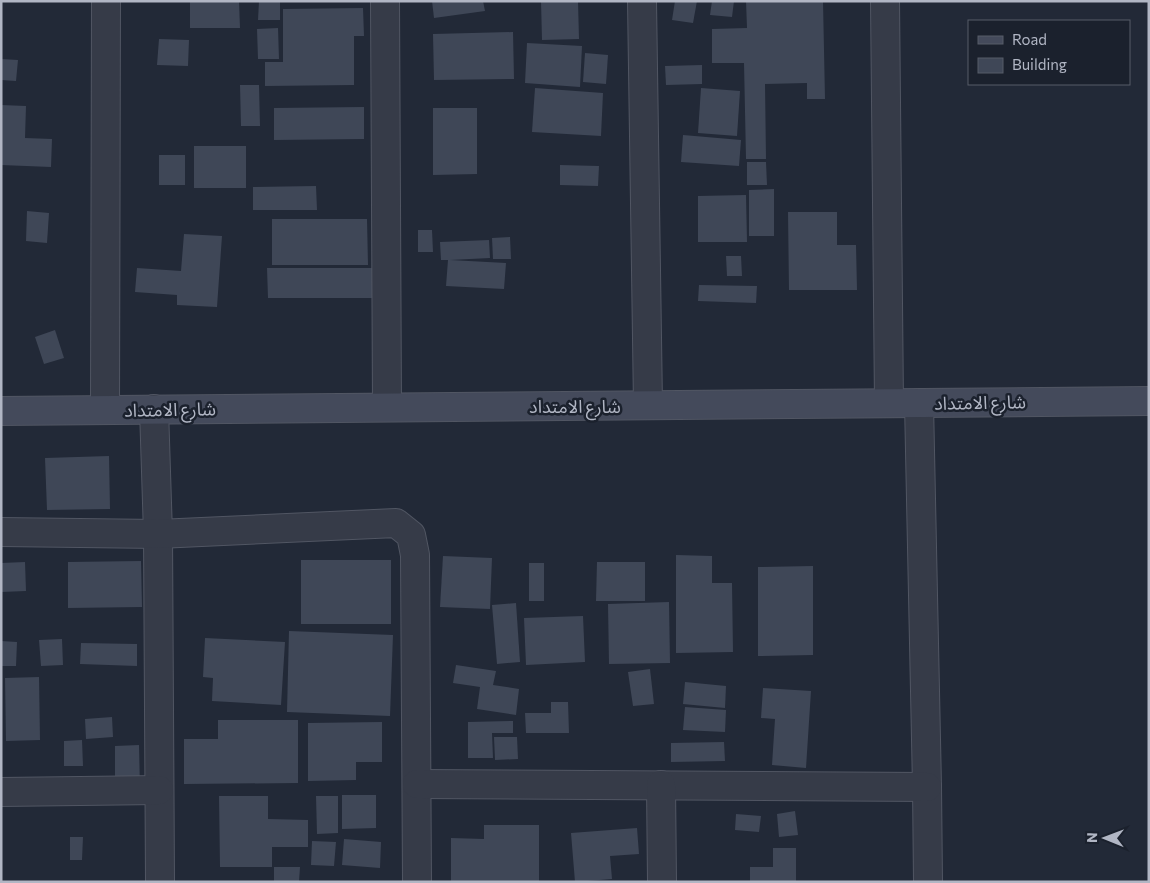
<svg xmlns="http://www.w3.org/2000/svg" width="1150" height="883" font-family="Commissioner,'Noto Sans Arabic',sans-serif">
<rect width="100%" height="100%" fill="#222937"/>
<g fill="#3f4757">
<polygon points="190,1 239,1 240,28 190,28"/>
<polygon points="259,1 280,1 280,20 258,20"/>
<polygon points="432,1 483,1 485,11 434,18"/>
<polygon points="541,1 578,1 579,39 542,40"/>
<polygon points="675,1 697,1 693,23 672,20"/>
<polygon points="712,1 734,1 732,17 710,15"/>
<polygon points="746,1 823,1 825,99 807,99 807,83 765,84 766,159 746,159 744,63 712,63 712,29 747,28"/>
<polygon points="363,8 364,36 354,36 354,85 265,86 265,62 283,62 283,9"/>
<polygon points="278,28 279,59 258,59 257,29"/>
<polygon points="513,32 514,79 434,80 433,34"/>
<polygon points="159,39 189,40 188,66 157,65"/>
<polygon points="527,43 582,46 580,87 525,83"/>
<polygon points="585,53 608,55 606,84 583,82"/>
<polygon points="1,59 18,60 16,81 1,80"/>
<polygon points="702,65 702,84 666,85 665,66"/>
<polygon points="240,85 259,85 260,126 241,126"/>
<polygon points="535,88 603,93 601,136 532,132"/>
<polygon points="701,88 740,91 737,136 698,133"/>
<polygon points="1,105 26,106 25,138 52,139 51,167 1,165"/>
<polygon points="364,107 364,139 274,140 274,108"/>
<polygon points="433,108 477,108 477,174 433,175"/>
<polygon points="683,135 741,140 739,166 681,162"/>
<rect x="194" y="146" width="52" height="42"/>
<rect x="159" y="155" width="26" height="30"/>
<polygon points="747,162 766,162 767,185 747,185"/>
<polygon points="560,165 599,166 598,186 560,185"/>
<polygon points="316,186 317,210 253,210 253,187"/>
<polygon points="774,189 774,236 749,236 749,190"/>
<polygon points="746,195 747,242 698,242 698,196"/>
<polygon points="27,211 49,213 47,243 26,241"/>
<polygon points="788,212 837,212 837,245 856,245 857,290 789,290"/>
<polygon points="272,219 367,219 368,265 272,265"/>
<polygon points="418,230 432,230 433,252 418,252"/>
<polygon points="184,234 222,236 217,307 177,305 177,295 135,292 137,268 181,271"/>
<polygon points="510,237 511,259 493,259 492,238"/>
<polygon points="489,240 490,258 450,260 506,263 504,289 446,286 448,260 441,260 440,242"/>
<polygon points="726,256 741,256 742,276 727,276"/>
<polygon points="267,268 372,268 372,298 268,298"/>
<polygon points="699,285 757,286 756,303 698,301"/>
<polygon points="55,330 64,358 44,364 35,337"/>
<polygon points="109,456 110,509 47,510 45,458"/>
<polygon points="676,555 712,556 712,583 732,583 733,652 676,653"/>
<polygon points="443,556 492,558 490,609 440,607"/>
<rect x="301" y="560" width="90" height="64"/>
<polygon points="141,561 142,607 68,608 68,562"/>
<polygon points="25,562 26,591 1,592 1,563"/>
<polygon points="597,562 645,562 645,601 596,601"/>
<rect x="529" y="563" width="15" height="38"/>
<polygon points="813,566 813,655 758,656 758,567"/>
<polygon points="669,602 670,663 609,664 608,604"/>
<polygon points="516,603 520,662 497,664 492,605"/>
<polygon points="583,616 585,662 526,665 524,618"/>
<polygon points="289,631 393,635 390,716 287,712"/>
<polygon points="205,638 285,642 281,705 212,701 213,678 203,677"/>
<polygon points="62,639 63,665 41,666 39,640"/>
<polygon points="1,641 17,642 16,666 1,666"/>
<polygon points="81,643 137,644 137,666 80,664"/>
<polygon points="456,665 496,671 493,685 519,689 516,715 477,709 480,687 453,683"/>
<polygon points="650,669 654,704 633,706 628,672"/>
<polygon points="39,677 40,740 6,741 5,678"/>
<polygon points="685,682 726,686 725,708 683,704"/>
<polygon points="763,688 811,691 806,768 772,765 775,719 761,718"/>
<polygon points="551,702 568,702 569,733 526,733 525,713 551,713"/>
<polygon points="685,707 726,710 725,732 683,730"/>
<polygon points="112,717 113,737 86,739 85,719"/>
<polygon points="218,720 298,720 298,783 184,784 184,739 218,739"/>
<polygon points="513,721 513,733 492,733 493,758 468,758 468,722"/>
<polygon points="382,722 382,762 356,762 356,780 308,781 308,723"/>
<polygon points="494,737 517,737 518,759 495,760"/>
<polygon points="82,740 83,766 64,766 64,741"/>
<polygon points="724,742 725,761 671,762 671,743"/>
<polygon points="139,745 140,789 115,789 115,746"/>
<polygon points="342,795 376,795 376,828 342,829"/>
<polygon points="219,796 268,796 268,819 308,820 308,847 272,847 272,867 220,867"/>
<polygon points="316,796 338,796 338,833 317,834"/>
<polygon points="795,811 798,835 779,837 777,814"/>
<polygon points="736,814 761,816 759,832 735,830"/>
<polygon points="484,825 539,825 539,882 451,882 451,838 484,839"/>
<polygon points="637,828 639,854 610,856 612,879 575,882 571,833"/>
<polygon points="70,837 83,837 82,860 70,860"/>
<polygon points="344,839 381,842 380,868 342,865"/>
<polygon points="312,841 336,842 334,866 311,865"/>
<polygon points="773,848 796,848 796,882 750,882 750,867 773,867"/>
<polygon points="274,867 300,867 299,882 274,882"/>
</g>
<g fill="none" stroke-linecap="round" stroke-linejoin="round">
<defs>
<g id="street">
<polyline points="385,1 387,407"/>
<polyline points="642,1 648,405"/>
<polyline points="885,1 889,403"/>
<polyline points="919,403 927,787 928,882"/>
<polyline points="154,409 158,534 160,882"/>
<polyline points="105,410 106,1"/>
<polyline points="1,532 158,534 396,523 411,535 415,555 417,882"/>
<polyline points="417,784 927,787"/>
<polyline points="661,785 662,882"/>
<polyline points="1,792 159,790"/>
</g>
<polyline id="secondary" points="1,411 1149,401"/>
</defs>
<use href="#street" stroke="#515663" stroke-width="30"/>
<use href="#secondary" stroke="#515663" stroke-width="30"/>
<use href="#street" stroke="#363b48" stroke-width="28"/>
<use href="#secondary" stroke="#444a5b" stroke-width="28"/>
</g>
<g text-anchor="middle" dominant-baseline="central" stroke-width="5" stroke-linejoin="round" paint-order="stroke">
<g font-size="18" fill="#b1b6c4" stroke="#1b212d">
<text transform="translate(980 402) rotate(-1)">شارع الامتداد</text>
<text x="575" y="406">شارع الامتداد</text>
<text transform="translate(170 409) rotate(-1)">شارع الامتداد</text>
</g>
</g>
<rect width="1150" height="883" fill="none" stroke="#b1b6c4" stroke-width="5"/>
<rect x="968" y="20" width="162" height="65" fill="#1b212d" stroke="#575d69"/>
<rect x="978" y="36" width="25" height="8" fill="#444a5b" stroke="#575d69"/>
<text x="1012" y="45" font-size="15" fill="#b1b6c4">Road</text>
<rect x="978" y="58" width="25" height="15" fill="#3f4757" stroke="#575d69"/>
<text x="1012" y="70" font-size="15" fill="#b1b6c4">Building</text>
<g transform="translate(1105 838) rotate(271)" stroke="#1b212d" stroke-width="4" paint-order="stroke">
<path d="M0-4L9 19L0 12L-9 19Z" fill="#b1b6c4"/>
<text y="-8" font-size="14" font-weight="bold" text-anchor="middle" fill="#b1b6c4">N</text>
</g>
</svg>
